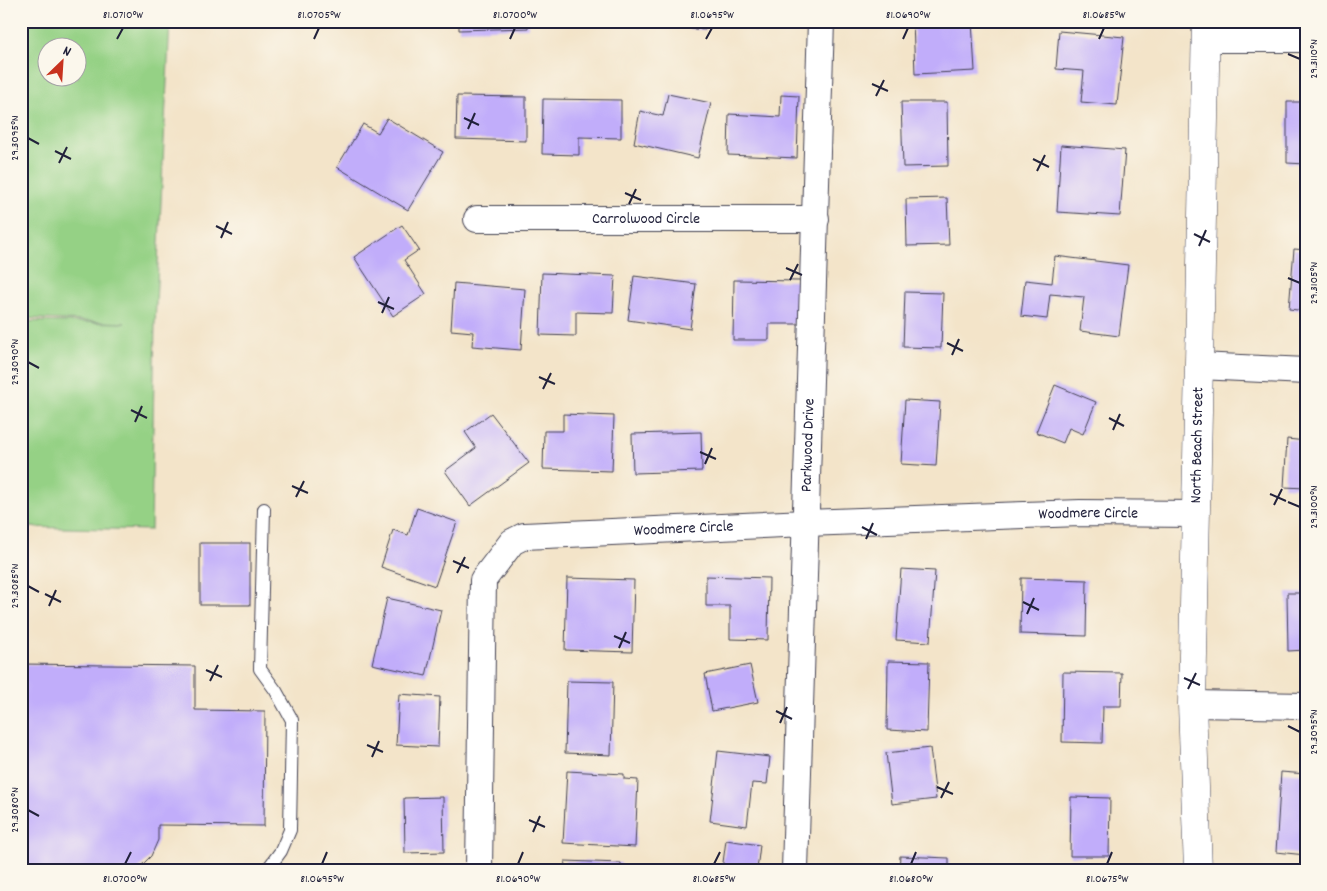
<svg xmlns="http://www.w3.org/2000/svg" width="1327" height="891" font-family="Dekko,sans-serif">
<rect width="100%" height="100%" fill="#fbf7ec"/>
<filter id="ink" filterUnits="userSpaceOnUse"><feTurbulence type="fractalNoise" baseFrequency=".02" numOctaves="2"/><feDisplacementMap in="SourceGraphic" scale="10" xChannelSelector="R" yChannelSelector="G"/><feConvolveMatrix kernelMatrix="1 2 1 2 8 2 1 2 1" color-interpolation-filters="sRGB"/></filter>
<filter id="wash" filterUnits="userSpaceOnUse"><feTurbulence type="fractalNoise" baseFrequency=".0096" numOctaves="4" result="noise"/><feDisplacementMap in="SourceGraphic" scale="20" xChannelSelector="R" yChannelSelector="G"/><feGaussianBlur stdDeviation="1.12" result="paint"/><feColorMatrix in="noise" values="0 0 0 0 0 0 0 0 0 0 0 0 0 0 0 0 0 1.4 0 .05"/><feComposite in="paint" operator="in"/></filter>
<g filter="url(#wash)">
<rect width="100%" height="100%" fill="#f3e4c9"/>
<path fill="#95d185" stroke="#5c7a60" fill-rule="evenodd" d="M21 21H170L155 324 151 530 23 527 24 456 21 455V321L125 323 21 318ZM48 48H78V78H48Z"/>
<g id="blocks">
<g fill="#c1adfa">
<polygon points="459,21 528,21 528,28 459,30"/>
<polygon points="662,21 706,21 705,30 662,26"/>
<polygon points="766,21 791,21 791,24 766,23"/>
<polygon points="913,21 972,21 975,71 915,74"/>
<polygon points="1059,31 1124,37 1117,105 1081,102 1084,71 1056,69"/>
<polygon points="668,94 711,103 698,158 634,143 640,111 663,116"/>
<polygon points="781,95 799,96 797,158 728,155 729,114 780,117"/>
<polygon points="457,96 526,97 526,141 456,139"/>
<polygon points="543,99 621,100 621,138 579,137 579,155 542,154"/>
<polygon points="901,102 947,102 948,166 903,167"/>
<polygon points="1287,102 1306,102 1306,164 1287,163"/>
<polygon points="387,118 443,152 408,210 337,167 363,124 378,133"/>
<polygon points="1061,145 1125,150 1120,216 1057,212"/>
<polygon points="947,198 949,245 907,246 906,199"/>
<polygon points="402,225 419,250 404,260 426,294 393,316 354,257"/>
<polygon points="1294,249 1306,250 1306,311 1289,309"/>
<polygon points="1055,256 1128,265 1119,336 1080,331 1084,297 1050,294 1047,319 1021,316 1025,280 1052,283"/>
<polygon points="542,273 615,276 613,313 576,312 576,336 540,335"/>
<polygon points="634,276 696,284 690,329 628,320"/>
<polygon points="734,280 800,281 799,324 769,324 769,340 733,340"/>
<polygon points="454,283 525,289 521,350 472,346 473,332 451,330"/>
<polygon points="905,292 943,293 941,348 903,347"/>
<polygon points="1055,385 1096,402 1083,434 1069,428 1063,443 1036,432"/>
<polygon points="905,400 940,402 936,466 901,464"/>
<polygon points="491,413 529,463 470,506 445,471 476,448 465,432"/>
<polygon points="563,414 614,416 612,471 543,469 544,431 563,431"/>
<polygon points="701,432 702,471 633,473 632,434"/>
<polygon points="1287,439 1306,441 1306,488 1284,487"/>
<polygon points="417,508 457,522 435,586 381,567 393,530 408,535"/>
<rect x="200" y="543" width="50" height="62"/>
<polygon points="901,569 935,571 930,642 896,640"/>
<polygon points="706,576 769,578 768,640 730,639 730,606 706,606"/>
<polygon points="567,578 634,580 632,652 565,650"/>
<polygon points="1021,578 1087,580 1086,636 1020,634"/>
<polygon points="1287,593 1306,593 1306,650 1288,651"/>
<polygon points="387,598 441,610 426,676 372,664"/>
<polygon points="888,661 929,662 927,732 887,730"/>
<polygon points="21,664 195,666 195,710 265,711 264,826 158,825 158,840 151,856 137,870 21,870"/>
<polygon points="750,665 758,702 712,711 705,674"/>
<polygon points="1063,672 1122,673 1121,706 1103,706 1102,743 1062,742"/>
<polygon points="567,681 613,682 611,755 565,753"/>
<polygon points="399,694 440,697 438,747 396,745"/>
<polygon points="930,748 936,799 892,804 886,753"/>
<polygon points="718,751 770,757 767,784 752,783 747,826 710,821"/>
<polygon points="567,771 624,774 624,779 638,780 635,847 563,843"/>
<polygon points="1281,772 1306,774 1306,855 1276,852"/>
<polygon points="443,797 444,852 405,853 404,798"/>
<polygon points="1071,797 1110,798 1109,856 1070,856"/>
<polygon points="726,840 760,845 757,870 722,870"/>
<polygon points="900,856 949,858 949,870 899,870"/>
<polygon points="565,861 621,863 621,870 564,870"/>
</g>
</g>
</g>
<g filter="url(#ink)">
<use href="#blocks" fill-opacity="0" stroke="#413f50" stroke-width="1"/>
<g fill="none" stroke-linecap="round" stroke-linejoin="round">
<defs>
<polyline id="lane" points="264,509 260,669 276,691 292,720 290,830 281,851 267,870"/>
<g id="street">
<polyline points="1206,39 1306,39"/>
<path id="s1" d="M477 219H816"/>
<polyline points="1199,366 1306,371"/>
<polyline points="1192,704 1306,706"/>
<path id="s2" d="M479 870 483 580 512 542 524 536 806 523 1080 513 1196 514"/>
<path id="s3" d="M795 870 821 21"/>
</g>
<g id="secondary">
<path id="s4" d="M1198 870 1192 704 1206 21"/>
</g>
</defs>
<use href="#lane" stroke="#413f50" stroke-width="14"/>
<use href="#street" stroke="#413f50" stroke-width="28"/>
<use href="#secondary" stroke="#413f50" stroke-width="29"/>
<use href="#lane" stroke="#fff" stroke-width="12"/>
<use href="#street" stroke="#fff" stroke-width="26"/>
<use href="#secondary" stroke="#fff" stroke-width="28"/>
</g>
</g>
<path fill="none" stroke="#22223b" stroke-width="2" d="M117 39 123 28M314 39 319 28M510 39 515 28M706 39 712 28M903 39 908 28M1099 39 1104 28M1288 54 1300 59M872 84 888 91M876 96 884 80M464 118 479 125M468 129 475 113M28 138 39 144M55 151 71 159M1033 159 1049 167M59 163 67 147M1037 171 1045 155M625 193 641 200M629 204 636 189M216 226 232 234M1194 234 1210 242M221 238 228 222M1199 246 1206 230M786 268 802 275M1288 278 1300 283M790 280 798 264M378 302 394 309M382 313 389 297M947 343 963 351M952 355 959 339M28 362 39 368M539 377 555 384M543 389 551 373M131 410 147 418M1109 418 1124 426M135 422 142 406M1113 430 1120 414M700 452 716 459M705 464 712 448M292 486 308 493M1270 494 1286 501M296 497 304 481M1288 502 1300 507M1274 505 1282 489M862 527 877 535M866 539 873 523M453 561 469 568M457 573 465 557M28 586 39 592M45 594 61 602M1023 602 1039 610M49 606 56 590M1027 614 1034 598M614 636 630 643M619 648 626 632M206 670 222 677M1184 678 1200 685M210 681 218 665M1188 689 1196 673M776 711 792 719M780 723 787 707M1288 726 1300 732M367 745 383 752M372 757 379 741M937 787 953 794M941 798 949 782M28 810 39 816M529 820 545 827M533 832 540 816M125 864 131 852M322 864 327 852M518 864 523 852M714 864 720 852M911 864 916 852M1107 864 1112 852"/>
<g text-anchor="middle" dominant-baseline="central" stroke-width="4" stroke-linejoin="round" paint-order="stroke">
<g font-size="16" fill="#22223b" stroke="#fbf7ec">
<text stroke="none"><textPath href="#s1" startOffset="169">Carrolwood Circle</textPath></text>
<text stroke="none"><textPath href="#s3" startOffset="425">Parkwood Drive</textPath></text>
<text stroke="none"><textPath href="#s4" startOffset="425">North Beach Street</textPath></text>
<text stroke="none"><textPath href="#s2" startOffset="916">Woodmere Circle</textPath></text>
<text stroke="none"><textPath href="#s2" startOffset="511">Woodmere Circle</textPath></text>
</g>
</g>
<rect width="1327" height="891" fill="none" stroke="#fbf7ec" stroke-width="55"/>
<g transform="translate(62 62) rotate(25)"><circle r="24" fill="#fbf7ec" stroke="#a4a2a5"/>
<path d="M0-4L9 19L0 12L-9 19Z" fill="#c8321e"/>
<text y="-8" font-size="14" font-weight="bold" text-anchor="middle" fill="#22223b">N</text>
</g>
<rect x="28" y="28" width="1272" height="836" fill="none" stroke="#22223b" stroke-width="2"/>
<g font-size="12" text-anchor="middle" fill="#22223b">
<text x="123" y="18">81.0710°W</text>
<text x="319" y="18">81.0705°W</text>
<text x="515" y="18">81.0700°W</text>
<text x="712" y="18">81.0695°W</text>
<text x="908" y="18">81.0690°W</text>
<text x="1104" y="18">81.0685°W</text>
<text transform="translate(1313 59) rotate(-90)" y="4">29.3110°N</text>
<text transform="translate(14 138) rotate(-90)" y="4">29.3095°N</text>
<text transform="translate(1313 283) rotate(-90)" y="4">29.3105°N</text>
<text transform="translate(14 362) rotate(-90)" y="4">29.3090°N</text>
<text transform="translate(1313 507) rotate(-90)" y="4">29.3100°N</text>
<text transform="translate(14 586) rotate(-90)" y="4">29.3085°N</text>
<text transform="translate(1313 732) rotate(-90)" y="4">29.3095°N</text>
<text transform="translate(14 810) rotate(-90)" y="4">29.3080°N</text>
<text x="125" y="882">81.0700°W</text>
<text x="322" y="882">81.0695°W</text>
<text x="518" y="882">81.0690°W</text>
<text x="714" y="882">81.0685°W</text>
<text x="911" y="882">81.0680°W</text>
<text x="1107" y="882">81.0675°W</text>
</g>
</svg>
